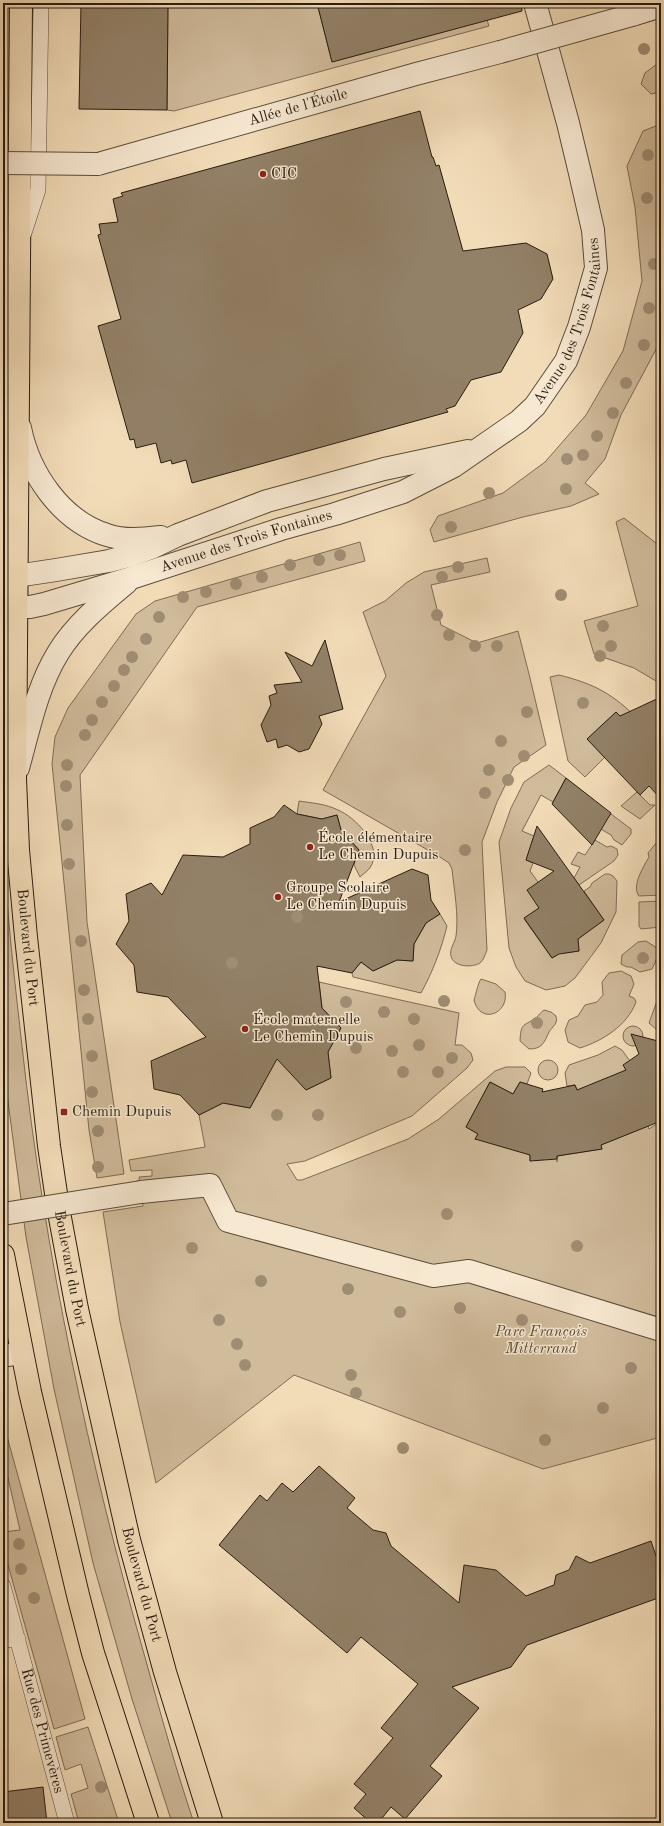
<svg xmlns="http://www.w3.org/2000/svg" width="664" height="1826" font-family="'Old Standard TT',serif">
<rect width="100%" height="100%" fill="#f2dcb8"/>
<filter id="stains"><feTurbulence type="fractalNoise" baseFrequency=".005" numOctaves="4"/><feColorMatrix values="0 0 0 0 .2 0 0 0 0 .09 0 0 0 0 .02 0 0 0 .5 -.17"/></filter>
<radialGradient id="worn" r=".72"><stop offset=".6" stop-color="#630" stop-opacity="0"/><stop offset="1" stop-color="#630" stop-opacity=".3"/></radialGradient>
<g fill="#d0bb9b" stroke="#7c6c56">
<polygon points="168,3 317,3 332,62 487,20 489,26 174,111 167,110"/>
<polygon points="661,61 661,92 651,94 641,84 645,73"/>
<polygon points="661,124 661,340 621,415 605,459 585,483 599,494 571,506 523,517 434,542 430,530 438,516 503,493 545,462 586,415 623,351 642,281 635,207 627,166 643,131"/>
<polygon points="624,518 661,547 661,684 634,668 594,654 584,621 638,606 616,522"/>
<polygon points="360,542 365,561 197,607 80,775 87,922 124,1174 97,1178 89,1130 52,764 55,737 68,708 136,614 155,601"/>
<path d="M487 558 490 572 431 585 441 625 477 643 518 631 529 674 546 745 514 767 497 802 482 842 487 950C485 954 484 960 480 963 472 968 453 967 451 956 449 949 455 943 456 936 459 916 454 889 452 869L449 863 440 857 323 790 386 676 363 612 385 601 406 583 424 572Z"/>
<path d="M559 675C595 684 613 694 639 720L631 728 616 712 588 739 605 757 585 777 568 761 550 677Z"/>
<polygon points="549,765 566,778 553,802 541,795 522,831 534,836 526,860 533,863 530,871 538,882 539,908 524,919 552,958 563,951 564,953 579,951 578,939 604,920 584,891 590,887 592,883 605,874 609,874 613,876 617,881 616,912 601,943 575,978 565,986 546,990 525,981 516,967 509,948 499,842 511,808 524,782"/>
<polygon points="637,792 650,805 655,805 640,819 621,806"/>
<path d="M299 801C312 803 326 804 338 810 355 817 381 844 372 864 370 870 364 873 360 877L354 865 359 850 341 830 337 815 322 819 297 814Z"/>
<polygon points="611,814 631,829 631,834 622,845 614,840 611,835 599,828"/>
<path d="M3 827C5 901 14 974 22 1046 45 1256 88 1458 146 1661 161 1715 176 1770 194 1823H172L167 1807 132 1699 93 1563 54 1389 26 1237 3 1064Z"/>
<path d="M661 837V874L658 877 661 880V895L639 896C631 886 644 866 649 857L648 853Z"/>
<polygon points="595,840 607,847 611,846 617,849 618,855 614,861 579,885 574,878 580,867 571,864 578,852 585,855"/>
<polygon points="661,901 661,927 641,929 639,926 639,902"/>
<path d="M440 914 447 926C441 950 433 971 421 993L353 977 352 973 361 962 373 971 397 960 413 961 414 944 426 923Z"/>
<polygon points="646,941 657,948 659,954 652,969 640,972 631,967 627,967 621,964 622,955 638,942"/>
<path d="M621 971 631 976 634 984 629 996 634 998 636 1002C627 1026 602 1041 580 1048L568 1042 565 1030 569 1020 578 1016 585 1005 597 1002 603 995 602 982 609 973Z"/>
<path d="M481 979 496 984 505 992C509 1014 480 1025 474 1000 476 994 478 983 481 979Z"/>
<polygon points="319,982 459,1013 455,1045 462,1045 471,1053 473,1060 467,1068 412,1116 305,1161 287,1164 297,1180 302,1180 408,1139 439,1119 495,1071 506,1067 525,1067 531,1073 527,1084 520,1082 513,1094 490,1082 466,1127 478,1134 475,1140 479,1134 530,1155 530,1161 557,1149 557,1162 557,1156 602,1149 601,1145 648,1126 649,1129 661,1121 661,1437 543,1469 294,1375 156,1483 120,1322 103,1212 143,1206 139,1177 152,1176 152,1170 131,1171 129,1160 205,1147 199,1115 223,1103 250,1108 263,1084 273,1053 306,1090 331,1078 328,1052 341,1028 322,1008"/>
<polygon points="661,997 661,1025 658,1031 649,1023 657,1001"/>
<path d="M544 1010 551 1012 556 1016C558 1024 553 1026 549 1032 544 1043 542 1049 529 1049L520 1041C521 1021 524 1027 537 1017 539 1015 541 1012 544 1010Z"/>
<circle cx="633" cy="1036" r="10"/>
<polygon points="615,1046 622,1050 630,1061 624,1065 629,1078 580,1098 575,1085 567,1086 565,1073 569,1065 598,1055"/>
<circle cx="548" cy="1070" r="10"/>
<polygon points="3,1429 5,1429 85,1719 54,1729 3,1547 3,1532 20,1530 3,1456"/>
<polygon points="88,1727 119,1823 79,1823 71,1794 88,1788 81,1764 65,1770 56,1737"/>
</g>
<g fill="#928067" stroke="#291c10">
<polygon points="81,3 168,3 167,110 79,109"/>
<polygon points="317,3 521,3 522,11 332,62"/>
<polygon points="420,111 432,157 433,157 436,166 439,165 463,251 526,243 547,254 553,279 541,299 518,310 523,333 501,372 471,380 455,406 446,409 448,412 192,483 186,460 172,464 171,460 161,463 156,443 136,448 134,439 130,440 98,326 121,319 98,235 101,234 99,224 118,222 113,199 123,196 121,193"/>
<polygon points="325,640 343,709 319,716 322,724 309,749 299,752 287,745 278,748 276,739 267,742 261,725 271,705 269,696 277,693 274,685 302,682 285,652 312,666"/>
<polygon points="661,697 661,799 649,786 640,795 587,739 616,712 620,716"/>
<polygon points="566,778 611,813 592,845 552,804"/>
<polygon points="284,805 297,814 322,819 337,815 341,830 359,850 339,902 412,869 428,875 431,900 440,914 426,923 414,944 413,961 397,960 373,971 361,962 352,973 317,966 322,1008 341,1028 328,1052 331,1078 306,1090 277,1059 250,1108 223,1103 199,1115 180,1095 154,1089 151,1061 206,1037 168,997 137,992 134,965 116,944 129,921 126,894 151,883 162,895 183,855 223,857 250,844 250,828 274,817"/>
<polygon points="537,826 604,920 578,939 579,951 559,954 552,958 524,918 539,908 527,890 554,871 526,860"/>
<polygon points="631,1034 658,1041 661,1039 661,1121 601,1145 602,1149 557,1156 557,1159 530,1161 530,1155 475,1139 478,1134 466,1127 490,1082 513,1094 520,1082 543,1089 542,1092 575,1085 577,1090 626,1070 623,1065 639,1054"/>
<polygon points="319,1466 355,1498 347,1508 373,1530 386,1533 391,1546 459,1603 464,1565 496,1570 526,1596 554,1585 556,1575 569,1570 576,1556 590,1563 651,1541 661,1571 661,1597 527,1645 511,1667 452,1687 479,1708 430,1766 442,1776 405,1819 391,1807 378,1823 371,1823 354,1808 366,1794 354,1784 393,1738 381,1728 418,1684 361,1637 347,1653 219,1545 260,1495 267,1501 282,1483 293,1492"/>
<polygon points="43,1787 47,1823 3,1823 3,1792"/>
</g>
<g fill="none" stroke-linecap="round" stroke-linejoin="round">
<defs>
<g id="service">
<polyline points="24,233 38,190 41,3"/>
<path id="s1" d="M3 1586 67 1823"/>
<polyline points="3,1640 18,1639"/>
</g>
<g id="pedestrian">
<polyline points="632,15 661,6"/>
<path id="s2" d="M98 164 416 74 500 52"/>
<polyline points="141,1192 210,1185 228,1221 433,1276 469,1271 661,1330"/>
</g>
<polyline id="minor" points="3,1356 21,1353"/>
<g id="tertiary">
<path d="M20 428C29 473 61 521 107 535 124 541 143 539 161 537"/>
<polyline points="3,576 16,576 56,570 109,561 132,555 151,548 178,535 267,501 384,469 468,451"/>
<path id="s3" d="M3 607H30L44 604 131 578 281 529 335 514 403 492 454 466 519 421 535 406 566 361 579 327 596 268 593 230 580 173 568 123 535 3"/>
<path d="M18 768C29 729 37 687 58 653 75 625 102 603 126 583"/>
</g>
<g id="primary">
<path id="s4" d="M21 3 15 779 18 850 26 937 49 1146 58 1207 77 1309 129 1540 165 1672 212 1823"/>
<polyline points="3,1255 30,1392 78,1595 93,1653 148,1823"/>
</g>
</defs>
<use href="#service" stroke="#5b4c3a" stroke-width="16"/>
<use href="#pedestrian" stroke="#5b4c3a" stroke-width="24"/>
<use href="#minor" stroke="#5b4c3a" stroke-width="24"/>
<use href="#tertiary" stroke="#5b4c3a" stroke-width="24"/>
<use href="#primary" stroke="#291c10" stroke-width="24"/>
<use href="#service" stroke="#f7e8d1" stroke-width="15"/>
<use href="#pedestrian" stroke="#f7e8d1" stroke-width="22"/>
<use href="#minor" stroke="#f7e8d1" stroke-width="22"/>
<use href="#tertiary" stroke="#f7e8d1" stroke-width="22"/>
<use href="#primary" stroke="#f2dcb8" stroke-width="22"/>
<defs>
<g id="pedestrian-bridge">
<polyline points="500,52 632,15"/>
<polyline points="3,163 98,164"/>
<polyline points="3,1214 141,1192"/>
</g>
</defs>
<use href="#pedestrian-bridge" stroke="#5b4c3a" stroke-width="24" stroke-linecap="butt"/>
<use href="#pedestrian-bridge" stroke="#f7e8d1" stroke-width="22"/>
</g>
<g fill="#9f8d73">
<circle cx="644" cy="49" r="6"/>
<circle cx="648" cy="155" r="6"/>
<circle cx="647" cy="198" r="6"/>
<circle cx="654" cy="264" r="6"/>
<circle cx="649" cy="308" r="6"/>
<circle cx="644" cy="345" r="6"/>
<circle cx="626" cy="383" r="6"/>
<circle cx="613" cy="413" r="6"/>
<circle cx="597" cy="436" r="6"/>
<circle cx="583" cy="455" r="6"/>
<circle cx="567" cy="459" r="6"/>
<circle cx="566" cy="489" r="6"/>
<circle cx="489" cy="493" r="6"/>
<circle cx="451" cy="527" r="6"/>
<circle cx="340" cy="555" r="6"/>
<circle cx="319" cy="560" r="6"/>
<circle cx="290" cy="565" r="6"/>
<circle cx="458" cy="567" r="6"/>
<circle cx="262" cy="577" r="6"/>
<circle cx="442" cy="577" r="6"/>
<circle cx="236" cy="584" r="6"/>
<circle cx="206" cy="592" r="6"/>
<circle cx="561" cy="595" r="6"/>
<circle cx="183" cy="597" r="6"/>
<circle cx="437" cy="615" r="6"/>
<circle cx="159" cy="617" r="6"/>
<circle cx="603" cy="626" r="6"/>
<circle cx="449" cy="635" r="6"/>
<circle cx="146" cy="639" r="6"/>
<circle cx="475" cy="646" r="6"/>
<circle cx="497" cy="646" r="6"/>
<circle cx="611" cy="646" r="6"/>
<circle cx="600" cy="656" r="6"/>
<circle cx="132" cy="657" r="6"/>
<circle cx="124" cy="670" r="6"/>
<circle cx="114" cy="686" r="6"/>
<circle cx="102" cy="702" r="6"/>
<circle cx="583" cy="703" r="6"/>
<circle cx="527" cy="712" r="6"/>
<circle cx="92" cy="720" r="6"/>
<circle cx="85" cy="735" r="6"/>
<circle cx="501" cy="741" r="6"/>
<circle cx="524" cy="756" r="6"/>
<circle cx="67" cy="765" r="6"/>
<circle cx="489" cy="770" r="6"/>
<circle cx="508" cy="780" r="6"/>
<circle cx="66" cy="786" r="6"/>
<circle cx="485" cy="793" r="6"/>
<circle cx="67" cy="825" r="6"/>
<circle cx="465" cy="850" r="6"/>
<circle cx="69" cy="864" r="6"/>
<circle cx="297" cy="917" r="6"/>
<circle cx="81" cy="941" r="6"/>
<circle cx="643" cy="958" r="6"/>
<circle cx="232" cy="963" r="6"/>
<circle cx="84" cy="990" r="6"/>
<circle cx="444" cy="1001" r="6"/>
<circle cx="346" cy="1002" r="6"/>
<circle cx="384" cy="1012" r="6"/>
<circle cx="88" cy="1019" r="6"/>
<circle cx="414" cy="1019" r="6"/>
<circle cx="537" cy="1023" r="6"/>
<circle cx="419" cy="1045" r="6"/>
<circle cx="356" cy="1048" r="6"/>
<circle cx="392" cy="1051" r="6"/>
<circle cx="92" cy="1056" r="6"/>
<circle cx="452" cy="1058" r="6"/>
<circle cx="403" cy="1072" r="6"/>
<circle cx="438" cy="1072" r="6"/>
<circle cx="92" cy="1092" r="6"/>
<circle cx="277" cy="1115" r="6"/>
<circle cx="318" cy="1115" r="6"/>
<circle cx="98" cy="1131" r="6"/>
<circle cx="98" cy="1167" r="6"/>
<circle cx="447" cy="1214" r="6"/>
<circle cx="577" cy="1246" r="6"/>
<circle cx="192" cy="1248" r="6"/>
<circle cx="261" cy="1281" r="6"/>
<circle cx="348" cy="1289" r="6"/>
<circle cx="460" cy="1308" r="6"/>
<circle cx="400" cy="1312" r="6"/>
<circle cx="219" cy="1320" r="6"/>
<circle cx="522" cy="1320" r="6"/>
<circle cx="237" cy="1344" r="6"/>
<circle cx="245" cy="1365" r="6"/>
<circle cx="631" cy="1368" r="6"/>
<circle cx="351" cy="1375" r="6"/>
<circle cx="356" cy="1393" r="6"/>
<circle cx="603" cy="1408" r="6"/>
<circle cx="545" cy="1440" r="6"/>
<circle cx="403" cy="1448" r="6"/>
<circle cx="19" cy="1544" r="6"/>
<circle cx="21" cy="1569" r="6"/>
<circle cx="34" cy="1598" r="6"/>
<circle cx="101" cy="1787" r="6"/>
</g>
<g fill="#8f2418" stroke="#f7e8d1" stroke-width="1.5">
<circle cx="263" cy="174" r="4"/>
<circle cx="310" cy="847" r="4"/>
<circle cx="278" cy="897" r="4"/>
<circle cx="245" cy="1029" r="4"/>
<rect x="60" y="1108" width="8" height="8" rx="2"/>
</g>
<g text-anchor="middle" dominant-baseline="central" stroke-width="3" stroke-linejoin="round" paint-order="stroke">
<g font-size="15" fill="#291c10" stroke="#f7e8d1">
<text stroke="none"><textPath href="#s2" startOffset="208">Allée de l'Étoile</textPath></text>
<text stroke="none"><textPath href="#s3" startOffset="669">Avenue des Trois Fontaines</textPath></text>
<text stroke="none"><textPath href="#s3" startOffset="253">Avenue des Trois Fontaines</textPath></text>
<text stroke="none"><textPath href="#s4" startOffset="945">Boulevard du Port</textPath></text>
<text stroke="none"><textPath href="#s4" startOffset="1269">Boulevard du Port</textPath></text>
<text stroke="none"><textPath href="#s4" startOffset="1593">Boulevard du Port</textPath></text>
<text stroke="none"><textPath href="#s1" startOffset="150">Rue des Primevères</textPath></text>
</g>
<g font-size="15" fill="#291c10" stroke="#f7e8d1" text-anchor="start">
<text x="271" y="174">CIC</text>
<text x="318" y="838">École élémentaire<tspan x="318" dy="17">Le Chemin Dupuis</tspan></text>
<text x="286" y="888">Groupe Scolaire<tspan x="286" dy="17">Le Chemin Dupuis</tspan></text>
<text x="253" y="1020">École maternelle<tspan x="253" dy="17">Le Chemin Dupuis</tspan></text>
<text x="72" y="1112">Chemin Dupuis</text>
</g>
<g font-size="15" font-style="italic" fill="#5b4c3a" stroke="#f7e8d1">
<text x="541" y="1332">Parc François<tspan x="541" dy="17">Mitterrand</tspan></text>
</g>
</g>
<rect width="664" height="1826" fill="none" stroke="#f2dcb8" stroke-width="16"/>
<rect x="4" y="4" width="656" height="1818" fill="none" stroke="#291c10" stroke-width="2"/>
<rect x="8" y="8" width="648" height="1810" fill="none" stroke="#291c10"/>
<rect width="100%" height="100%" filter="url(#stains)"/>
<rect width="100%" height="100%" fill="url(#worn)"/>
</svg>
